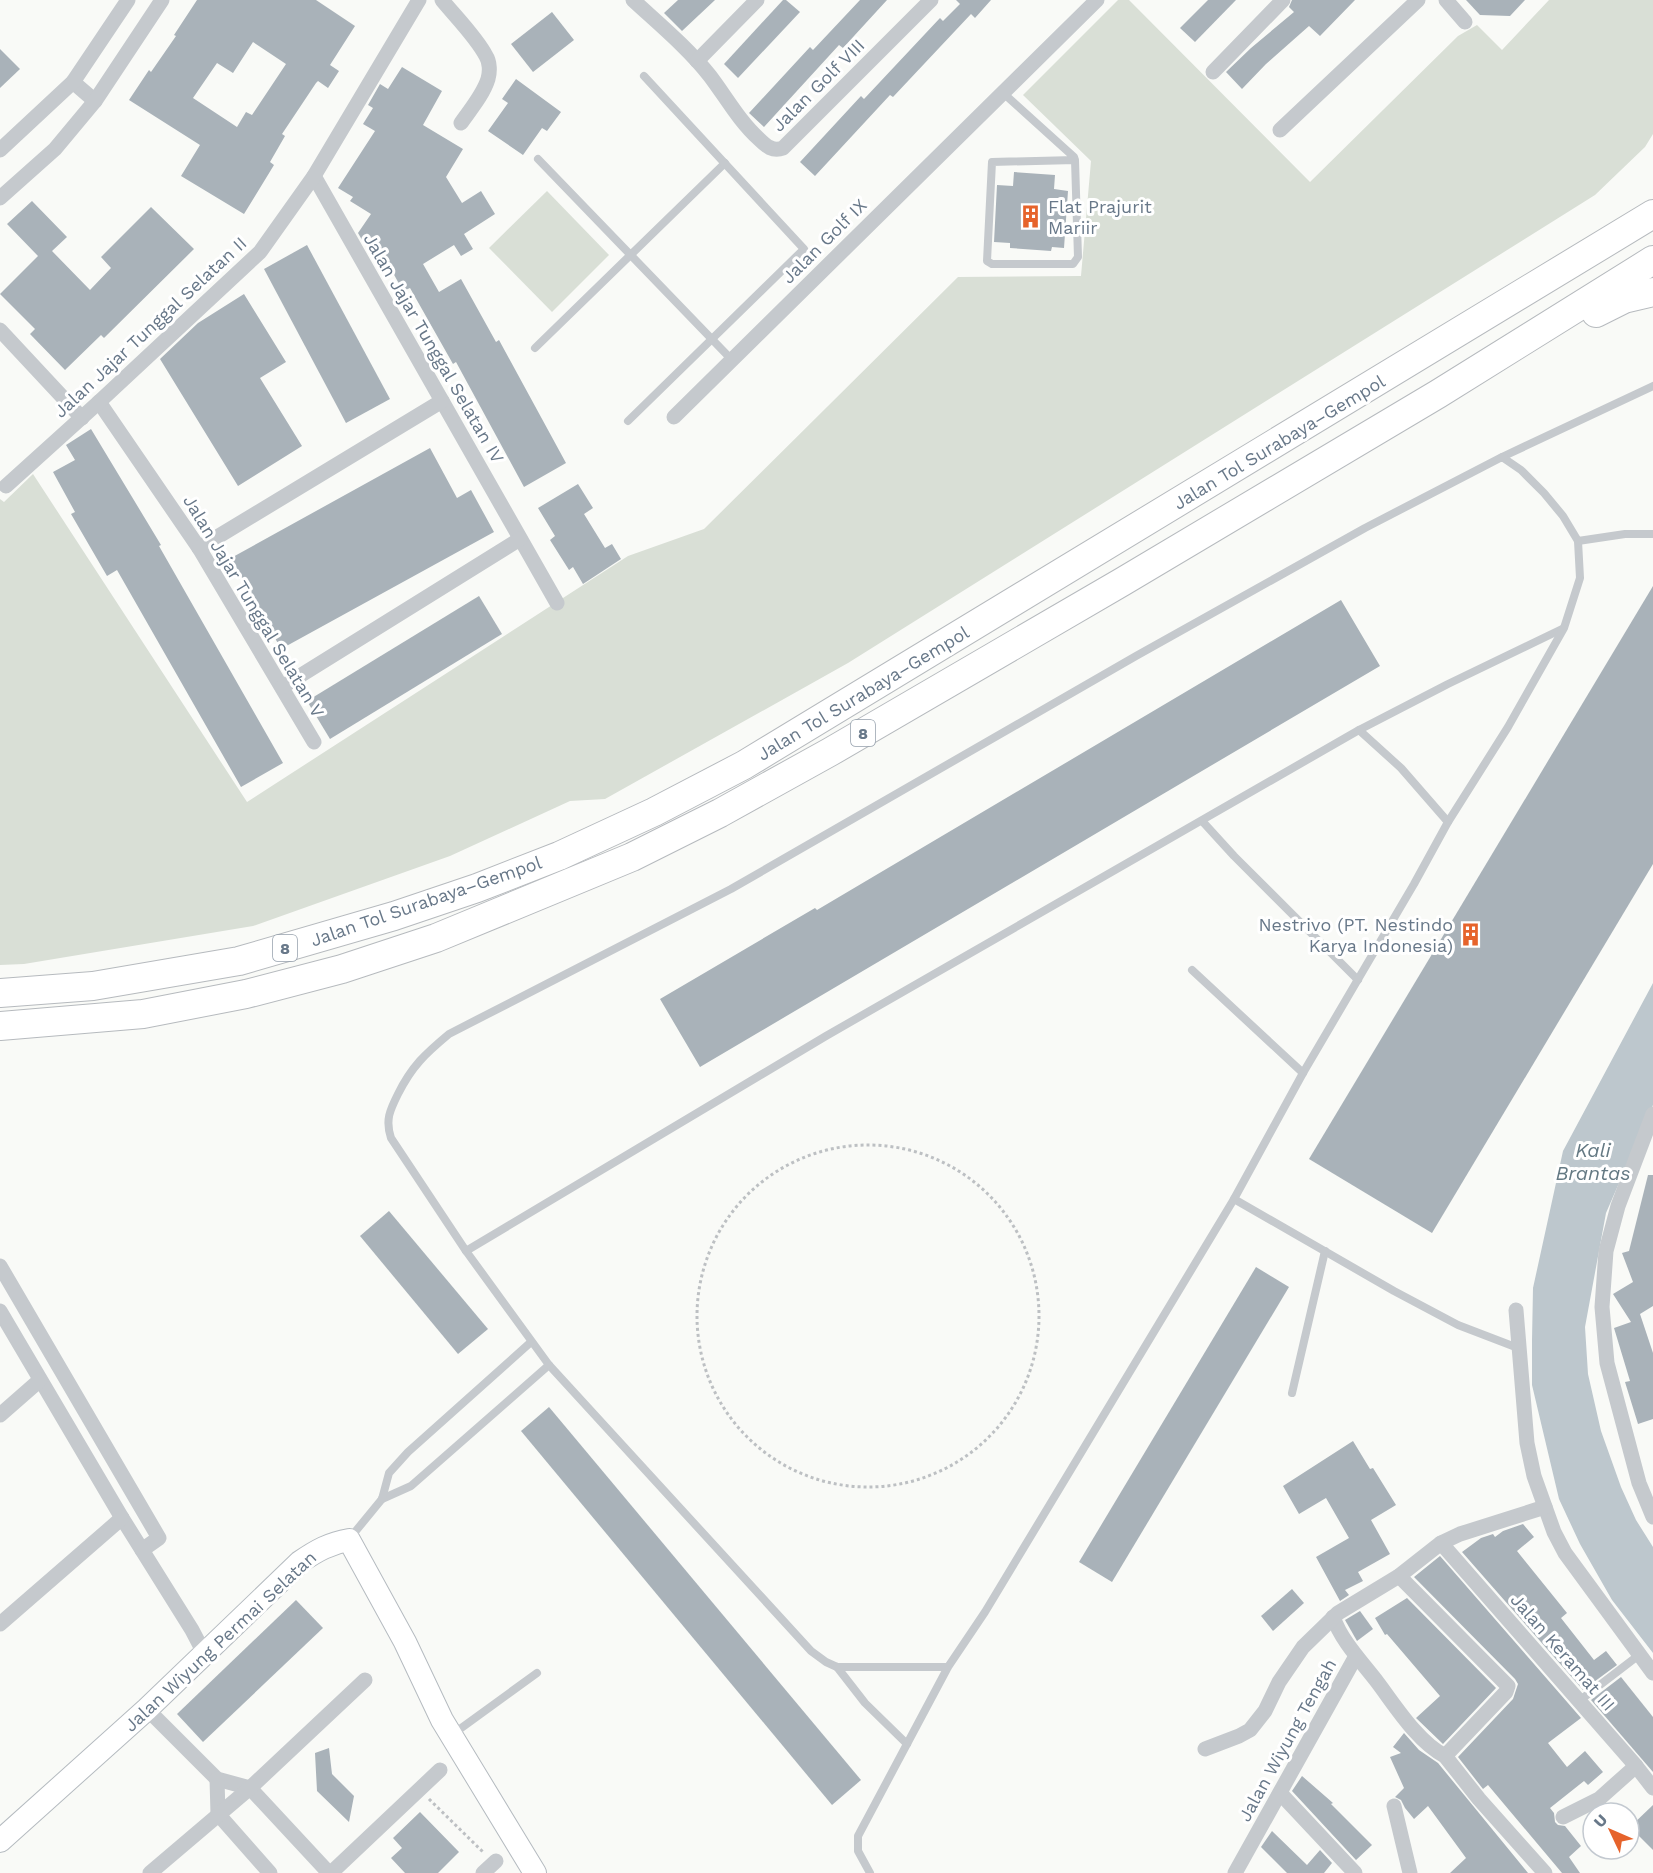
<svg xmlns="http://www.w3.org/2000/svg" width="1653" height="1873" font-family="'Work Sans',sans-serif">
<rect width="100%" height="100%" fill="#f9faf7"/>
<g fill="#d9dfd6">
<polygon points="1118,0 1129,0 1310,182 1458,36 1477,25 1502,50 1549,0 1653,0 1653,134 1645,147 1595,195 848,663 605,799 570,801 450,856 253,926 24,964 0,965 0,499 4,502 33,474 247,802 628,556 704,529 958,277 1081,276 1091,161 1023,95"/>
<polygon points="547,191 609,255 552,312 489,248"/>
</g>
<polygon fill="#bdc7cd" points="1653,983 1653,1105 1606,1213 1585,1327 1588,1374 1601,1431 1621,1487 1636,1520 1653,1547 1653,1653 1612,1600 1580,1544 1559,1499 1532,1385 1532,1340 1533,1288 1563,1151"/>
<g fill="#a9b2b9" fill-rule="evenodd">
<path d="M197 0H316L355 26 330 65 339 71 328 88 318 81 316 83 282 134 285 136 270 162 274 165 244 214 181 176 200 145 129 100 149 70 151 72 176 36 174 35ZM253 42 286 64 252 115 246 112 237 127 193 98 217 63 233 73Z"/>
<polygon points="678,0 715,0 682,31 664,13"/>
<polygon points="783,0 786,0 800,12 738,78 724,64"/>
<polygon points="860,0 887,0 843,48 839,45 764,127 749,113 810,47 813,50"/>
<polygon points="956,0 991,0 975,18 971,14 893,97 890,95 815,176 800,162 861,96 864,99 940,18 943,21 960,4"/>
<polygon points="1208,0 1236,0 1195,42 1180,28"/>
<polygon points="1292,0 1355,0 1320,36 1309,26 1266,64 1242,89 1226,72 1251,48 1294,12 1289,7"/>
<polygon points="1466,0 1525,0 1510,16 1480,15"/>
<polygon points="552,12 574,40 533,72 511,44"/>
<polygon points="0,49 20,69 0,88"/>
<polygon points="402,67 442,91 423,125 463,149 446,177 462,203 481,191 495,214 464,234 473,249 461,256 454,245 423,264 439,292 461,279 496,342 499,340 566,463 524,487 456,362 453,364 410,288 403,291 376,242 371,250 365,245 358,233 371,214 350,201 353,197 338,188 375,131 363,124 373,108 368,105 380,84 388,89"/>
<polygon points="516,79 561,112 547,131 542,128 523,155 488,131 508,103 502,99"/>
<polygon points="1014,172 1055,175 1054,189 1068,191 1064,248 1052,247 1051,251 1010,248 1010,243 994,242 997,185 1013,186"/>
<polygon points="32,201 67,237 52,251 90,290 111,268 101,257 151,207 194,249 104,338 101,335 65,370 30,334 35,329 0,294 38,256 7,224"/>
<polygon points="307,245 390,399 346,423 264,269"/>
<polygon points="244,294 286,362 260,378 302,446 238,486 160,359 198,323"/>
<polygon points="91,429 161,545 159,546 283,763 241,787 117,570 107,576 71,514 75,512 53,472 75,460 66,445"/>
<polygon points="430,448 457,498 471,490 494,532 281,649 231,558"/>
<polygon points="578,484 593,508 584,514 605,548 612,544 621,559 583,584 573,567 569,570 550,540 555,536 538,508"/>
<polygon points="1653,586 1653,864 1432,1233 1309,1159"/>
<polygon points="479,596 502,634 330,739 307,701"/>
<polygon points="1341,600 1380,666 700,1067 660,999 815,908 817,910"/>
<polygon points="1648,1175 1653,1175 1653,1306 1640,1314 1653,1353 1653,1419 1638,1424 1625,1382 1630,1381 1614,1328 1631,1322 1613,1294 1633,1282 1622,1253 1629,1251"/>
<polygon points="389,1211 488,1329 458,1354 360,1236"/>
<polygon points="1256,1267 1289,1287 1112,1582 1079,1562"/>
<polygon points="549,1407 861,1780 832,1805 521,1431"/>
<polygon points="1353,1441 1370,1469 1373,1468 1396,1505 1371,1520 1390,1554 1358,1572 1363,1581 1345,1590 1349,1595 1340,1601 1316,1557 1349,1538 1326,1498 1299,1514 1283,1486"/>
<polygon points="1523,1524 1534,1537 1517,1551 1567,1613 1561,1618 1594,1660 1606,1651 1617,1665 1583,1690 1462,1552 1481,1538 1493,1534 1495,1537 1503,1531"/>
<polygon points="1440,1556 1581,1718 1548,1743 1567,1767 1585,1751 1603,1772 1588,1785 1584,1781 1550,1808 1554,1813 1555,1822 1558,1825 1565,1826 1581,1846 1569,1857 1580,1873 1562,1873 1488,1785 1483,1789 1458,1757 1513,1699 1518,1684 1515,1679 1414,1577"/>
<polygon points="1292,1589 1304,1603 1273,1631 1261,1616"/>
<polygon points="1407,1598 1496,1688 1443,1744 1416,1718 1440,1696 1387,1634 1385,1635 1375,1618"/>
<polygon points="296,1600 323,1628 203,1742 177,1714"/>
<polygon points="1360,1611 1373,1629 1357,1641 1345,1620"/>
<polygon points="1621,1677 1653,1717 1653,1772 1591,1700"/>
<polygon points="1404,1733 1419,1750 1438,1763 1528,1873 1450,1873 1466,1858 1428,1806 1414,1819 1405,1808 1401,1800 1395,1797 1404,1788 1390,1757 1401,1753 1393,1747"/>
<polygon points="329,1748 332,1774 354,1796 349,1822 317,1791 315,1753"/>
<polygon points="1302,1776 1333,1803 1331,1804 1372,1845 1356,1860 1292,1791"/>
<polygon points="1653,1805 1653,1850 1630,1827"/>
<polygon points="420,1812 459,1852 438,1873 405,1873 391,1858 402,1848 393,1838"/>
<polygon points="1272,1831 1307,1865 1320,1850 1332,1863 1324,1873 1287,1873 1261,1847"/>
</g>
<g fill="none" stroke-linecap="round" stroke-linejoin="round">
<defs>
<path id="secondary" d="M0 1841 147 1709 300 1562C316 1551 330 1543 349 1540L405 1642 442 1720 535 1873"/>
<g id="highway">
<polyline points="1596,313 1624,299 1653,292"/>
<polyline points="0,993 93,986 239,961 394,916 477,888 559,856 654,812 744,765 1653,214"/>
<polyline points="0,1026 143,1014 246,994 342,969 436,938 632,857 720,813 830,752 1122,582 1438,394 1653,260"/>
</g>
</defs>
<use href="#secondary" stroke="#b5bbc0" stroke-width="24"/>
<use href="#highway" stroke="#b6babe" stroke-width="30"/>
<g stroke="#bdc0c3" stroke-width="3" stroke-dasharray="3 3" stroke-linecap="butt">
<circle cx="868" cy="1316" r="171"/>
<polyline points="429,1799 484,1853"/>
</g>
<g stroke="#c5c9cd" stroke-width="8">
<polyline points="1002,92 1074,157 1075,160 1078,257 1073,264 992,264 987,261 992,162 1075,160"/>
<polyline points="538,159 732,360"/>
<polyline points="535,348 725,163"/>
<polyline points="628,421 804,249 644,76"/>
<polyline points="1502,457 1653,386"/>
<polyline points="1578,541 1625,534 1653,534"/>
<polyline points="1359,730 1401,768 1448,822"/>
<polyline points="1203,822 1234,856 1358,980"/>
<polyline points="1192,970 1303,1073"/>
<polyline points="1234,1199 1394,1291 1458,1325 1518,1348"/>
<polyline points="466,1251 826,1036 1359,730 1448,684 1562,629"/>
<polyline points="1292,1393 1325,1251"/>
<polyline points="382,1499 411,1486 549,1365"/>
<polyline points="350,1538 382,1499 389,1473 408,1452 531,1342"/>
<polyline points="837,1667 865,1703 907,1744"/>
<polyline points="1579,1701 1639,1655"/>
<polyline points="453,1734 537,1673"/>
<path d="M870 1873 858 1851V1836L948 1667 985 1612 1234 1199 1303 1073 1414 884 1448 822 1508 727 1564 628 1580 578 1578 541 1563 516 1544 493 1521 470 1502 457 1365 528 1136 656 731 889 449 1034C425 1054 412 1066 398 1094 390 1110 385 1120 391 1138L466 1251 549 1365 811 1651 826 1662 837 1667H948"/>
</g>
<g stroke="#c5c9cd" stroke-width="15">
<path d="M442 0C455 16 477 38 486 56 490 62 490 72 488 79 483 95 470 110 461 123"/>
<path d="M633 0C659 24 688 48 710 76 726 97 739 121 759 139 766 146 773 152 783 148L931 0"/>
<polyline points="1446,0 1465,22"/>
<polyline points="697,61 757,0"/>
<polyline points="1213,72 1283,0"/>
<polyline points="73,82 95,101"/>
<polyline points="1280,130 1418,0"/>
<polyline points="0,150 73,82 128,0"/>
<polyline points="314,176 557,603"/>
<polyline points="0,198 55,149 95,101 162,0"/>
<polyline points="0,330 82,418"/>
<polyline points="99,402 199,548 314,742"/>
<polyline points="674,417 1097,0"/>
<polyline points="6,486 99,402 260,252 314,176 419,0"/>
<polyline points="199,548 442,401"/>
<polyline points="282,687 520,539"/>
<polyline points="1653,1114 1618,1206 1606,1251 1602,1307 1607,1363 1639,1483 1653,1517"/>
<polyline points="0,1266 159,1538 142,1550"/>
<polyline points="1516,1310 1527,1443 1534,1476 1554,1532 1565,1553 1653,1673"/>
<polyline points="0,1311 122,1518 192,1630 204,1653"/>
<polyline points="0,1415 40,1380"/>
<polyline points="1441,1543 1636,1766 1653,1788"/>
<polyline points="1399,1576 1508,1686 1506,1692 1445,1756"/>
<path d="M1333 1617C1342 1642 1362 1662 1378 1683 1396 1707 1418 1742 1445 1756L1479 1799 1545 1873"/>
<polyline points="0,1624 122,1518"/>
<polyline points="147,1709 217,1779 250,1788 329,1873"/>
<polyline points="1205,1749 1239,1736 1250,1730 1265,1711 1279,1682 1303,1647 1338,1613 1399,1576 1441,1543 1460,1534 1545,1507"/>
<polyline points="217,1779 218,1814 270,1873"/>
<polyline points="1280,1793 1355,1873"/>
<polyline points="1394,1806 1410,1873"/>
<polyline points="1563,1817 1599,1799 1636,1766"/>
<polyline points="150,1873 250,1788 365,1680"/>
<polyline points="331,1873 440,1770"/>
<polyline points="483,1873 496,1861"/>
<polyline points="1235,1873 1356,1656"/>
</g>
<use href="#secondary" stroke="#fff" stroke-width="22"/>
<use href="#highway" stroke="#fff" stroke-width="28"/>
</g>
<defs>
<symbol id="building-bare" viewBox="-9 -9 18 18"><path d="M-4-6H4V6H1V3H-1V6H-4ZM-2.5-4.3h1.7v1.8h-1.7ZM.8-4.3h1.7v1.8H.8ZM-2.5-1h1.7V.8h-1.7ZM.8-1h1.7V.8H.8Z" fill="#e6632b" stroke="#fff" stroke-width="2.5" paint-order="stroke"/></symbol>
</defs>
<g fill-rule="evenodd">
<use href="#building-bare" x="1014" y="200" width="33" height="33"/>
<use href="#building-bare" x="1454" y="918" width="33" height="33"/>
</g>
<g text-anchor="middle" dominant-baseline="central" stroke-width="6" stroke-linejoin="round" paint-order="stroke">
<g fill="#fff" stroke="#95a0ac" stroke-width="1.5">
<rect x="851" y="720" width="24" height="26" rx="4.5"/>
<rect x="273" y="935" width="24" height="26" rx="4.5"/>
</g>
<g font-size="16" font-weight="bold" fill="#687889">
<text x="863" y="733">8</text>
<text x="285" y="948">8</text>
</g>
<g font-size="18" fill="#687889" stroke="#fff">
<text transform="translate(818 85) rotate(-45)">Jalan Golf VIII</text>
<text transform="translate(824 241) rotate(-45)">Jalan Golf IX</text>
<text transform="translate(150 327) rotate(-43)">Jalan Jajar Tunggal Selatan II</text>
<text transform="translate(434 348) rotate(60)">Jalan Jajar Tunggal Selatan IV</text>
<text transform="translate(1279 442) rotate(-31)">Jalan Tol Surabaya–Gempol</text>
<text transform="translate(254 606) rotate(59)">Jalan Jajar Tunggal Selatan V</text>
<text transform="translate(863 693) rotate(-31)">Jalan Tol Surabaya–Gempol</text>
<text transform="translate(426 901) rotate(-19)">Jalan Tol Surabaya–Gempol</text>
<text transform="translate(220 1641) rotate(-43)">Jalan Wiyung Permai Selatan</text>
<text transform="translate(1563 1652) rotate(49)">Jalan Keramat III</text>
<text transform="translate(1287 1740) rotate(-61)">Jalan Wiyung Tengah</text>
</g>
<g font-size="18" fill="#687889" stroke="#fff" text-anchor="start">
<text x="1048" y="206">Flat Prajurit<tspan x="1048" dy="21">Mariir</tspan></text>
<text x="1453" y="924" text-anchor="end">Nestrivo (PT. Nestindo<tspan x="1453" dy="21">Karya Indonesia)</tspan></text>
</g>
<g font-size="20" font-style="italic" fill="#647983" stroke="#fff">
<text x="1593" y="1150">Kali<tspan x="1593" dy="23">Brantas</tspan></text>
</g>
</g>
<g transform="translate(1611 1831) rotate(314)"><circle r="28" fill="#ffffff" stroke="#c3c9d0" stroke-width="1.5"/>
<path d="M0-4.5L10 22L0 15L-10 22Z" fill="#e6632b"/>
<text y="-9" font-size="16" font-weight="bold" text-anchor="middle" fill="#687889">U</text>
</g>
</svg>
